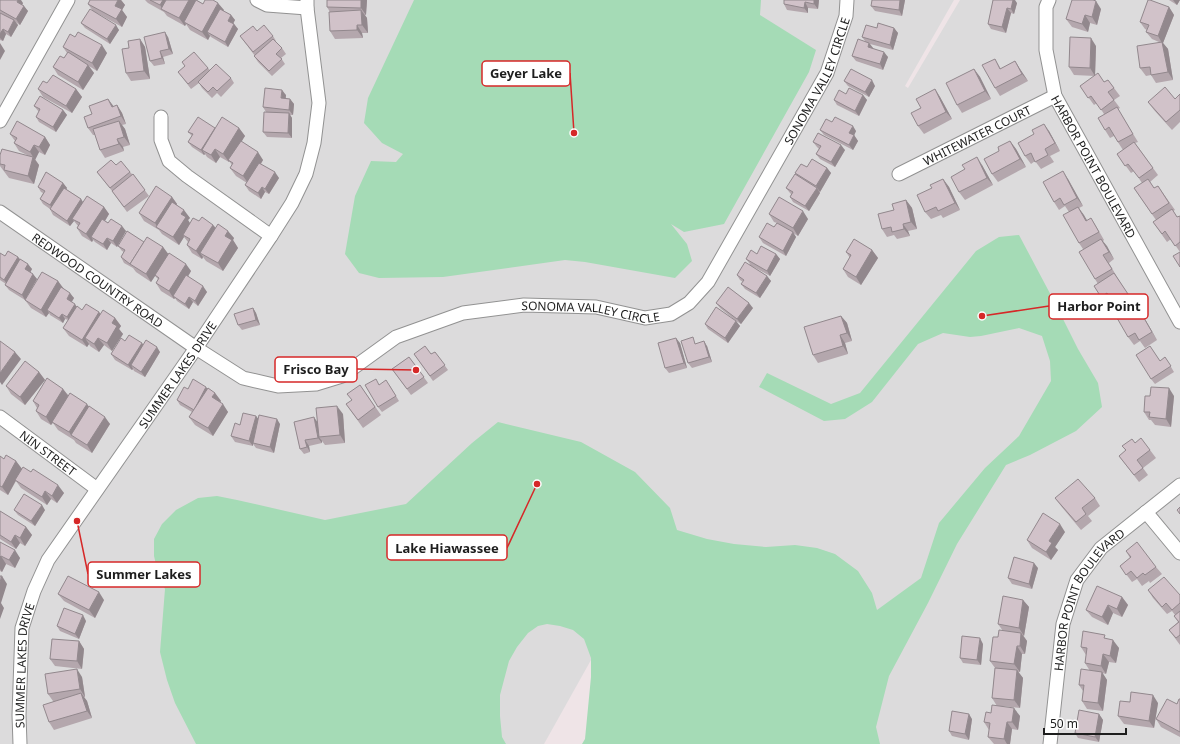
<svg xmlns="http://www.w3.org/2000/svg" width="1180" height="744" font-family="'Noto Sans',sans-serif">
<rect width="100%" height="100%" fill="#efe4e7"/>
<polygon fill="#dcdbdc" points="0,0 954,0 905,86 908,88 960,0 1180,0 1180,744 720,744 657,542 544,744 0,744"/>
<g fill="#a5dbb6">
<polygon points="414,0 761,0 760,15 816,50 809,72 724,224 684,232 671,224 687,244 692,261 675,278 585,262 565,260 443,277 379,278 359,273 345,254 355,196 371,161 396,162 403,154 382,143 364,123 368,98"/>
<polygon points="1019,235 1054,301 1078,349 1098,383 1102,407 1076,431 1030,455 1006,465 957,544 928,603 889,676 876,727 880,744 582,744 585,739 591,677 591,658 584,639 573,630 560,626 547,624 538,626 528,633 517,647 509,661 500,695 500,716 502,737 506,744 196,744 175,703 167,680 160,652 165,589 158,573 154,556 154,539 162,524 176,510 198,498 217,496 237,500 325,520 406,504 472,443 498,422 581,442 635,472 670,508 677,530 707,539 734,544 766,547 795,545 817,548 835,554 858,571 872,593 877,610 921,578 939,523 985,468 1019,436 1051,381 1050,361 1042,336 1019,328 981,336 970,337 943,333 918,344 872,402 845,419 824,421 759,387 767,373 831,404 860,393 976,251 999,237"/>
</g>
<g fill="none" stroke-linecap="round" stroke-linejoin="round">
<defs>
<g id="minor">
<polyline points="257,0 267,5 307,8"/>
<path id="s1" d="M1049 0 1046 7V50L1055 96 1180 322"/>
<polyline points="161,117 161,140 169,161 187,176 271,236"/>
<polyline points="0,121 68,0"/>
<path id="s2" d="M899 174 1055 96"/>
<path id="s3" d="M0 212 196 348 243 378 278 386 316 384 342 376 396 337 463 313 524 305 596 307 645 318 671 314 689 303 708 282 827 73 846 16 847 0"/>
<path id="s4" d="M0 417 97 489"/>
<polyline points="1146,512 1180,553"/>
<path id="s5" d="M20 744 19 715 22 628 34 591 48 560 196 348 271 236 292 203 306 174 314 143 319 103 307 8V0"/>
<path id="s6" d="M1050 744 1063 624 1077 580 1101 548 1180 485"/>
</g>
</defs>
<use href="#minor" stroke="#929292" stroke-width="15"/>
<use href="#minor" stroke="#fff" stroke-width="13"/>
</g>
<g fill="#b4a7ad">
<polygon points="0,0 23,3 22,5 28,11 20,25 15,22 18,25 11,37 6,34 3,41 0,40"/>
<polygon points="90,0 121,0 125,5 122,10 127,17 122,27 97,13 119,30 110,44 85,28 81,23 93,11 88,4"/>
<polygon points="145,0 197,0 203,4 224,10 223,11 231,15 235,20 233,23 234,24 238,29 228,47 211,37 210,36 208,40 190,30 186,24 185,26 167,16 164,12 148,3"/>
<polygon points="327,0 367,0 366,15 365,15 367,18 368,33 362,33 363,38 335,39 330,31 330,12 327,7"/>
<polygon points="819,0 818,9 808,8 808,13 787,10 784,4"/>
<polygon points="905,0 902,16 875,11 871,6"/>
<polygon points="993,0 1017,3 1014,14 1011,13 1006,33 991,29 988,24"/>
<polygon points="1169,0 1180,0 1177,5"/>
<polygon points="1169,7 1174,15 1163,43 1168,49 1173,80 1156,83 1151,75 1146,76 1140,68 1159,42 1152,39 1146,32 1147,30 1145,29 1140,22"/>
<polygon points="1101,9 1097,25 1090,23 1088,32 1072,27 1066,19"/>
<polygon points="877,28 894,28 898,33 893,50 870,44 873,48 888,57 883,70 856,61 852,56 865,41 862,37"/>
<polygon points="257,31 273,36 276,41 276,42 282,48 286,54 281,58 285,64 272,76 258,62 254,56 255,56 240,36"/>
<polygon points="75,37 107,53 97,71 89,66 94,73 83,90 58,75 53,67 64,58 67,53 63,47"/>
<polygon points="168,37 173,54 163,57 165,64 154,66 150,61"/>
<polygon points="140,39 145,47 150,79 131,81 126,73"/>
<polygon points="1096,46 1095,75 1104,82 1108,80 1120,96 1114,100 1120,108 1118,109 1138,142 1135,143 1158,175 1150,182 1154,188 1158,186 1175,210 1173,211 1177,217 1180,216 1180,267 1180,252 1171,239 1167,242 1153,222 1156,220 1134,188 1142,183 1134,171 1131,173 1117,154 1123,150 1114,136 1110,138 1105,130 1104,114 1097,103 1094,105 1080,86 1095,76 1074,75 1069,67"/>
<polygon points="995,59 1001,69 1015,61 1020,69 1028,81 1000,96 995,88"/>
<polygon points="182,62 208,68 210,70 231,78 234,83 221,97 217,93 212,98 202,88 199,83 191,89 182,77 178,72 185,66"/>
<polygon points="974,69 980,77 991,99 962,113 957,105"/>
<polygon points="844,81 875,86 869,97 848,86"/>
<polygon points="47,83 76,89 82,97 72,113 43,97 38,89"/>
<polygon points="935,89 940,97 952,119 924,134 918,126 921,108"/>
<polygon points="846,94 863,95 867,100 859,116 837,105 834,100"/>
<polygon points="1180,94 1180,122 1172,130 1154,110 1148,102 1175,99"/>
<polygon points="286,95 286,98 290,99 294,104 293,115 290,115 292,118 292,138 267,137 263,132 266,112 263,107"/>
<polygon points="108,99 114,107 117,105 122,113 126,124 122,125 125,129 130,145 123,147 124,151 105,158 100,150 95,135 93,135 88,128 92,114"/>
<polygon points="34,106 63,110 67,115 56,132 39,122 36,117 39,112"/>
<polygon points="832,122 856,131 854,135 858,141 853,150 824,135 820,130"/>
<polygon points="215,128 239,128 245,136 241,141 263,160 261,164 279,178 269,194 265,192 261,199 249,191 245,185 247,183 236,176 230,168 232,165 229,161 229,162 220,157 216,163 207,157 205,154 204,155 192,147 188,142 192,136 188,132"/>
<polygon points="1049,131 1060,151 1050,156 1054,162 1041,169 1035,161 1031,164 1025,156"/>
<polygon points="10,134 45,137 50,145 45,155 39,152 35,160 35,159 39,165 34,184 9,178 0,166 0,155 29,156 19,151 14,143 15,141"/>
<polygon points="1010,141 1016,149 1026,167 998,182 992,174 999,151"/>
<polygon points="813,142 845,150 835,167 820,159 816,154 819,149 817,147"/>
<polygon points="116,165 130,172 133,175 133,174 149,196 127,212 112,191 97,172"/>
<polygon points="982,165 993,185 965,200 959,192 965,169"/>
<polygon points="807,167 827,168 831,173 820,192 819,191 820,193 809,211 793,202 790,197 791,194 790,193 786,188 797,176 795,173"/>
<polygon points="943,179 949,187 960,210 943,218 941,215 931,219 925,212 932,188"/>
<polygon points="1068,179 1083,206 1079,208 1087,221 1091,218 1096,226 1104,240 1103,241 1114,259 1109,263 1117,277 1136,307 1142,314 1157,340 1145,348 1140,341 1134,345 1128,337 1122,315 1113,301 1106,305 1094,286 1098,284 1095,279 1083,249 1079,243 1069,212 1065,206 1059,210 1054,202"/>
<polygon points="63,183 67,188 66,189 81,199 83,202 104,207 109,214 105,221 126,231 117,247 111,243 107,250 95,242 93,240 92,242 82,236 77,228 78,226 74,221 70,226 53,215 50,209 43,204 40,199 43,193 41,192 38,187"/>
<polygon points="172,197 177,204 177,205 190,218 188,220 190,223 199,221 213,225 216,228 234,238 233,240 238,248 223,271 206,261 203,257 202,259 192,253 187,245 188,242 184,237 179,245 162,234 159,230 144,221 139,213"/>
<polygon points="906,200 912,208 917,229 908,231 910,236 897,239 894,235 887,237 882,229 894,210"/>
<polygon points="769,214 808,219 798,236 793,233 796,237 786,256 763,243 759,237 774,227 777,223 774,222"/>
<polygon points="144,242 163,247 168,254 191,271 188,277 207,292 198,306 193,302 189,309 177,301 175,298 174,299 161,291 156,283 158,279 155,276 151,282 136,272 133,268 124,263 121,257 124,252 122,251 118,246"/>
<polygon points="872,250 878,258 861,285 848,277 843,269 850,258 846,252"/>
<polygon points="0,253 5,256 18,257 20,259 32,269 30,272 37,279 25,300 9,290 5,285 6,284 0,280"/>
<polygon points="757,254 776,254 780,259 770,276 752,266 767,276 771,281 760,298 745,289 741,284 743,282 740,280 737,275 750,264 746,259"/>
<polygon points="58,281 63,289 74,298 72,302 76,307 82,310 99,312 100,314 115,318 121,326 119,329 123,334 112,351 104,345 99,352 90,346 89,344 87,347 69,336 63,328 68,320 65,319 63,323 50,315 49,313 46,317 31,308 25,300"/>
<polygon points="716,303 753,308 741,324 736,321 740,326 728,343 708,329 705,324 736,321 720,308"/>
<polygon points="253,308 256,313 260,325 242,330 238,325"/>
<polygon points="841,316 847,323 852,341 845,343 848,354 818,363 813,355"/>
<polygon points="125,341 143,345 160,352 145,377 134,371 133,369 132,370 115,360 111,354"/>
<polygon points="680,343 687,368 669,373 665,368"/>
<polygon points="697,343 707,346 712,362 692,368 688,363"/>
<polygon points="435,352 448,370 433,381 414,354 431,354"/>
<polygon points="409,357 428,383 411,395 392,369"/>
<polygon points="1165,357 1174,372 1155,384 1151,379 1160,361"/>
<polygon points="39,372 45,380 25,405 11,394 6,386"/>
<polygon points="380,384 390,386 399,401 382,412 378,407"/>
<polygon points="360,385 381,415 363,428 346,404 352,401"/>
<polygon points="207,388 215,393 221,401 220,402 228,412 213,436 195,425 189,417 192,412 180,405 177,400 188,389"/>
<polygon points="63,389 69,396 89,407 110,424 92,453 76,443 74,440 58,430 53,423 51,425 41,419 36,411 37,408 33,401"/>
<polygon points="1150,396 1174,396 1171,427 1155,425 1151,420 1149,420 1144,412"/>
<polygon points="343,414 345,443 325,445 322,441 322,443 309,446 310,452 304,454 300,449 294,422 318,423 318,425"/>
<polygon points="256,416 258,419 280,424 274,453 256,448 253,444 253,446 235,442 231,436 240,425"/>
<polygon points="1135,443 1150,450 1156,458 1143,468 1148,475 1139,482 1119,456 1126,451 1122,446"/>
<polygon points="0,456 4,459 16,461 22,469 64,493 57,503 51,499 47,505 21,488 16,481 8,495 0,490"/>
<polygon points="1055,498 1095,498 1100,506 1088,516 1092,521 1081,530 1061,506"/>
<polygon points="14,510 45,510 35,526 18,515"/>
<polygon points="0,511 26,527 32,535 25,546 20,543 16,549 0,539"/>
<polygon points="1065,532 1055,547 1058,550 1051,560 1032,548 1027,540"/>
<polygon points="0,542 20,558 15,568 6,564 2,572 0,571"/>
<polygon points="1126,551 1156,567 1162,574 1150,583 1149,581 1142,586 1137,579 1132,582 1120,566 1130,558"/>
<polygon points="1038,568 1032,589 1012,584 1008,578"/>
<polygon points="1148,590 1180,595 1180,645 1169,630 1178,622 1174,616 1175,615 1172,611 1167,614 1153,598"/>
<polygon points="58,594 104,600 95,618 64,601"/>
<polygon points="1122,597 1128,605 1122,617 1113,613 1108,625 1092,617 1086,610"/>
<polygon points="1023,600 1029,607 1024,636 1023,635 1027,641 1025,654 1022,654 1020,672 1018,672 1023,678 1020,708 1002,706 1020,716 1018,730 1012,729 1010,744 994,744 988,737 989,730 984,722 991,713 997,706 992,698 995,668 990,661 998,637 1003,631 998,624"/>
<polygon points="86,621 79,639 60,631 57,626"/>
<polygon points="1107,639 1119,648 1116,663 1109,662 1106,674 1102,673 1107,680 1103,711 1087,709 1082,701 1083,691 1079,685 1090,671 1085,663 1086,655 1081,647"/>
<polygon points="79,641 84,649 82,669 55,666 50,659"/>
<polygon points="983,644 981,665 963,663 960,658"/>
<polygon points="82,677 85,697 84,697 87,701 92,718 54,730 49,722 53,701 48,694"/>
<polygon points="1180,699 1180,737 1161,727 1156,719 1177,704"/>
<polygon points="1130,702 1158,703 1154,728 1124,724 1118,716"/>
<polygon points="1099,714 1103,720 1099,742 1078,738 1075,733"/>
<polygon points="972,719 969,740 952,736 949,731"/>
</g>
<g fill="#92888d">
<polygon points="18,0 21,0 23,3 21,7 17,2"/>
<polygon points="118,0 121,0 125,5 122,10 127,17 122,27 116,19 115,6"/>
<polygon points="163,0 173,0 163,10 160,5"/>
<polygon points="189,0 197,0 184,22 186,24 185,26 179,18"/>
<polygon points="361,0 367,0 366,15 361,8"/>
<polygon points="814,0 819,0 818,9 814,4"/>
<polygon points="900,0 905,0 902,16 899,10"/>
<polygon points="1013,0 1015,0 1017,3 1014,14 1011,9"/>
<polygon points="1173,0 1180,0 1177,5"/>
<polygon points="1096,1 1101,9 1097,25 1092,17"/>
<polygon points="805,2 808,8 808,13 804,8"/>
<polygon points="218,3 224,10 211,34 207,32 210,36 208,40 202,32"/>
<polygon points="24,6 28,11 20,25 16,19"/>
<polygon points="1169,7 1174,15 1163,43 1168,49 1173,80 1168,72 1162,43 1158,36"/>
<polygon points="1007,8 1011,13 1006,33 1002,27"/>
<polygon points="361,10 367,18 368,33 362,25"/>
<polygon points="231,15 235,20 232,26 228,21"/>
<polygon points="1085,15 1090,23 1088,32 1082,24"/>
<polygon points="14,20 18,25 11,37 8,32"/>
<polygon points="234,24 238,29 228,47 225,42"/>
<polygon points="116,25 119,30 110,44 107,39"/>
<polygon points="357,25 362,33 363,38 357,30"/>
<polygon points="894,28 898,33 893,50 890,45"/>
<polygon points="3,29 6,34 3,41 0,38 0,34"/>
<polygon points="165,32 168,37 173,54 169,49"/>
<polygon points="1091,38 1096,46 1095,76 1090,68"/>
<polygon points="140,39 145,47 150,79 144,71"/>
<polygon points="0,43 5,51 0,60"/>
<polygon points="869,43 873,48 871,52 868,47"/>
<polygon points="102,45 107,53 97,71 92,63"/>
<polygon points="160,51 163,57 165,64 162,58"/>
<polygon points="884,52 888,57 883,70 880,64"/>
<polygon points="1015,61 1020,69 1028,81 1022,74"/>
<polygon points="88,65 94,73 83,90 78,82"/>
<polygon points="974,69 980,77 991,99 985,91"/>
<polygon points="872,80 875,86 869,97 865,92"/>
<polygon points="76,89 82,97 72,113 66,106"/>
<polygon points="935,89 940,97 952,119 946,112"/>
<polygon points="282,90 286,95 285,103 281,98"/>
<polygon points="863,95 867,100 859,116 855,111"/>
<polygon points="108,99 114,107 112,107"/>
<polygon points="290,99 294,104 293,115 289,110"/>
<polygon points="117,105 122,113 126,124 121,116"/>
<polygon points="63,110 67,115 56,132 53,127"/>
<polygon points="289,113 292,118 292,138 288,133"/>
<polygon points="119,121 125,129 130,145 124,137"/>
<polygon points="1044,124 1049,131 1060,151 1055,143"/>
<polygon points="853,126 856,131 853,138 849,133"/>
<polygon points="215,128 218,133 202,150 205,154 204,155 201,150"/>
<polygon points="239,128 245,136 229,162 223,154"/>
<polygon points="854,135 858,141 853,150 849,145"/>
<polygon points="45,137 50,145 45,155 39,147"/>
<polygon points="117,139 123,147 124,151 119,144"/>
<polygon points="1010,141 1016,149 1026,167 1020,159"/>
<polygon points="34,145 39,152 35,160 30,152"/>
<polygon points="841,145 845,150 835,167 831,162"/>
<polygon points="215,149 220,157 216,163 211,155"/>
<polygon points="258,152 263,160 248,183 243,176"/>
<polygon points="33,157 39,165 34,184 28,176"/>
<polygon points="977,157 982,165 993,185 987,178"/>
<polygon points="827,168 831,173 820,192 816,186"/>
<polygon points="1063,171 1068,179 1083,206 1077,198"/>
<polygon points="275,172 279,178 269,194 265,189"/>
<polygon points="943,179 949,187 960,210 955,203"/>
<polygon points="63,183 67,188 53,210 50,205"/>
<polygon points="262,187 265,192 261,199 258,193"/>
<polygon points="817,188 820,193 809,211 805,206"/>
<polygon points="172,197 177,204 161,230 158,228 155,223"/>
<polygon points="81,199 84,204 72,219 74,221 70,226 67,221"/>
<polygon points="906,200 912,208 917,229 911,222"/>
<polygon points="104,207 109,214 94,239 91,237 93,240 92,242 86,234"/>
<polygon points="1078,207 1084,215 1092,229 1086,221"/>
<polygon points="184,210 190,218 188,220 191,225 183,235 184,237 179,245 173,237 181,214"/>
<polygon points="803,211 808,219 798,236 793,228"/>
<polygon points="903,224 908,231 910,236 904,229"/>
<polygon points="213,225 219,232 200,253 203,257 202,259 196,251"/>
<polygon points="122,226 126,231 117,247 113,241"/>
<polygon points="228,231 234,238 233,240 238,248 223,271 218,263 225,236"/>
<polygon points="793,232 796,237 786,256 783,251"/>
<polygon points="107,238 111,243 107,250 103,244"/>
<polygon points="1101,239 1107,246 1114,259 1109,252"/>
<polygon points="163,247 169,255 151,282 146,274"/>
<polygon points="872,250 878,258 861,285 856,277"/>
<polygon points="776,254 780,259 770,276 767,271"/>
<polygon points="18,257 22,262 8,285 4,280"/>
<polygon points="28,264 32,269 29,275 25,269"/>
<polygon points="186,264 191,271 175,297 173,296 175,298 174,299 169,291"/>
<polygon points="33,274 37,279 25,300 22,295"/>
<polygon points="767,276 771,281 760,298 756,293"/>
<polygon points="58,281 64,289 47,310 49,313 46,317 41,310"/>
<polygon points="203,286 207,292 198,306 195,301"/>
<polygon points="70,293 74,298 70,304 67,299"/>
<polygon points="189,297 193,302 189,309 185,304"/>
<polygon points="749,303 753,308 741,324 737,319"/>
<polygon points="75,304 78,309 70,322 67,317"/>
<polygon points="1137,306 1142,314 1157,340 1152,332"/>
<polygon points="253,308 256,313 260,325 256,320"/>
<polygon points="99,312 105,320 85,338 89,344 87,347 82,340"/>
<polygon points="62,314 65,319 63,323 59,318"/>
<polygon points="841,316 847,323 852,341 847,333"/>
<polygon points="115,318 121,326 119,329 123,334 112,351 107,343 112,323"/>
<polygon points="736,321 740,326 728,343 725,338"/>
<polygon points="840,335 845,343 848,354 843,346"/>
<polygon points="98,338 104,345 99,352 94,344"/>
<polygon points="676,338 680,343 687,368 684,363"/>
<polygon points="704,341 707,346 712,362 709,357"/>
<polygon points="142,343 146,348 131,365 133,369 132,370 128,365"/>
<polygon points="157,347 160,352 145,377 141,372"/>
<polygon points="15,352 21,359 2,385 0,382 0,373"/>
<polygon points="39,372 45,380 25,405 20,397"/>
<polygon points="206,387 210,392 194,410"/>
<polygon points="1169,388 1174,396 1171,427 1166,419"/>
<polygon points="63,389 69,397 51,425 46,417"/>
<polygon points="215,393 221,401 218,405 212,397"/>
<polygon points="87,404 93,412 71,435 69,432"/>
<polygon points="223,404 228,412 213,436 208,428"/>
<polygon points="337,406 343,414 345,443 340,435"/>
<polygon points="256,416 260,421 253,443 253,446 249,441"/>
<polygon points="105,417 110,424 92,453 87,445"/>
<polygon points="314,417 318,423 321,437 319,437 322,441 322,443 318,438"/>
<polygon points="277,419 280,424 274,453 270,447"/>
<polygon points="305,440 309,446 310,452 307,447"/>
<polygon points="16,461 22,469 8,495 2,487"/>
<polygon points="58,485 64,493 57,503 52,496"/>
<polygon points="45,491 51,499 47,505 42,497"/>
<polygon points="42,505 45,510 35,526 31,521"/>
<polygon points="1060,524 1065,532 1055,547 1058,550 1051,560 1046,552 1049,541"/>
<polygon points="26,527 32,535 25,546 20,538"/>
<polygon points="15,535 20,543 16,549 11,542"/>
<polygon points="15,550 20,558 15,568 9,560"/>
<polygon points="1,556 6,564 2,572 0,569 0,557"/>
<polygon points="1034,563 1038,568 1032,589 1029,584"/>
<polygon points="2,576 7,584 1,603 4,608 0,619 0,582"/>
<polygon points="99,592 104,600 95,618 89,610"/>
<polygon points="1122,597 1128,605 1122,617 1117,609"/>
<polygon points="1023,600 1029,607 1024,636 1019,628"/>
<polygon points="1108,605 1113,613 1108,625 1102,617"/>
<polygon points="83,615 86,621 79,639 75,634"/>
<polygon points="1021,633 1027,641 1025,654 1020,646"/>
<polygon points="980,638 983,644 981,665 977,660"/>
<polygon points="1113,640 1119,648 1116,663 1110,656"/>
<polygon points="79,641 84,649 82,669 77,661"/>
<polygon points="1017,646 1022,654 1020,672 1014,664"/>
<polygon points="1103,654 1109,662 1106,674 1101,666"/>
<polygon points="77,669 82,677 85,697 80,689"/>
<polygon points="1017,670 1023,678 1020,708 1014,700"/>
<polygon points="1102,672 1107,680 1103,711 1098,703"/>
<polygon points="81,693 87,701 92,718 87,711"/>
<polygon points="1153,695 1158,703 1154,728 1149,721"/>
<polygon points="1014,708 1020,716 1018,730 1012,722"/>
<polygon points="969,714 972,719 969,740 965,734"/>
<polygon points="1099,714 1103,720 1099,742 1095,737"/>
<polygon points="1007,722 1012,729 1010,744 1007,744 1004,739"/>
</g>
<g fill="#d1c2c9" stroke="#92888d">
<polygon points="0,0 18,0 17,2 24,6 16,19 0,10"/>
<polygon points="90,0 118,0 115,6 122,9 116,19 88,4"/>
<polygon points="150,0 163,0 160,5"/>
<polygon points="166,0 189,0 179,18 161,9"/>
<polygon points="196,0 203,4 205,0 213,0 218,3 202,32 184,22"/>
<polygon points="327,0 361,0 361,8 327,7"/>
<polygon points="784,0 814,0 814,4 805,2 804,8 784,4"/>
<polygon points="872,0 900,0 899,10 871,6"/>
<polygon points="993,0 1013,0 1011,9 1007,8 1002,27 988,24"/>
<polygon points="1072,0 1093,0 1096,1 1092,17 1085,15 1082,24 1066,19"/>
<polygon points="1148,0 1150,0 1169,7 1158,36 1146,32 1149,25 1140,22"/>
<polygon points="90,9 116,25 107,39 81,23"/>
<polygon points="220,9 231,15 228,21 234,24 225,42 207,32"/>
<polygon points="361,10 362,25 357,25 357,30 330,31 329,12"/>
<polygon points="0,13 14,20 8,32 3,29 0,34"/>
<polygon points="878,23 894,28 890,45 862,37 866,25 877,28"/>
<polygon points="264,25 273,36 253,52 240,36 253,26 257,31"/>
<polygon points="78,32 102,45 92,63 63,47 70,34 75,37"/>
<polygon points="165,32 169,49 160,51 162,58 150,61 144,37"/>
<polygon points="1070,37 1091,38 1090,68 1069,67"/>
<polygon points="140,39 144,71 126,73 122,49 129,48 128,41"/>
<polygon points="273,39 282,48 276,54 282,59 269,71 254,56"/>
<polygon points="858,39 869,43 868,47 884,52 880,64 852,56"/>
<polygon points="1162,42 1168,72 1151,75 1150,67 1140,68 1137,46"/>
<polygon points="68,52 88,65 78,82 53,67 60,56 64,58"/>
<polygon points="194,52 208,68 188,84 178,72 185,66 182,62"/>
<polygon points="995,59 1000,69 1015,61 1022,74 995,88 982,65"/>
<polygon points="216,64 231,78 217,91 213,87 208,92 198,82"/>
<polygon points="851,69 872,80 865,92 844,81"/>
<polygon points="974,69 985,91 957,105 946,83"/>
<polygon points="1098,73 1104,82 1108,80 1114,88 1108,92 1114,100 1101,110 1091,96 1088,98 1080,86"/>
<polygon points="53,75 76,89 66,106 38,89 43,81 47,83"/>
<polygon points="1165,87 1175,99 1180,94 1180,110 1166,122 1148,102"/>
<polygon points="265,88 282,90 281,98 290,99 289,110 263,107"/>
<polygon points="849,88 863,95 855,111 834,100 839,90 846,94"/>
<polygon points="935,89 946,112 918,126 911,113 921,108 916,99"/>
<polygon points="40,96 63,110 53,127 36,117 40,109 34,106"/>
<polygon points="108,99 112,107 117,105 121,116 88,128 84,117 92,114 89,106"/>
<polygon points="1117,107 1133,134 1118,142 1109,127 1105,130 1098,118"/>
<polygon points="264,112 289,113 288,133 263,132"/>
<polygon points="198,117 215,128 201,150 188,142 193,134 188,132"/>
<polygon points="222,117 239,128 223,154 215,149 211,155 202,150"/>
<polygon points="835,117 853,126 849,133 854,135 849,145 820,130 826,119 832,122"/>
<polygon points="17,121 45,137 39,147 34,145 30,152 14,143 17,138 10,134"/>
<polygon points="119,121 124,137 117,139 119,144 100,150 93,129"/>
<polygon points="1044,124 1055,143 1045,149 1048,155 1035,162 1031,153 1025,156 1018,143 1034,134 1032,130"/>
<polygon points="818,133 841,145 831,162 816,154 821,146 813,142"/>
<polygon points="241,141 258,152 243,176 230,168 233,163 228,160"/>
<polygon points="1010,141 1020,159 992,174 984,159 999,151 998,147"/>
<polygon points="1134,142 1153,168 1139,178 1128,164 1125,166 1117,154"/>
<polygon points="2,149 33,157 28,176 4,170 5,165 0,164 0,155"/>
<polygon points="977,157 987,178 959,192 951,177 965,169 962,165"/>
<polygon points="812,159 827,168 816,186 795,173 801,164 807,167"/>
<polygon points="111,160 116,165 121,161 130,172 110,188 97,172"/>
<polygon points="259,163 275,172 265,189 262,187 258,193 245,185"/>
<polygon points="1063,171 1077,198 1064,205 1060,198 1054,202 1043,182"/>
<polygon points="46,172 63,183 50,205 40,199 45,191 38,187"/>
<polygon points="133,174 145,190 124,207 112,191"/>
<polygon points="795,174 817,188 805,206 790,197 793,192 786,188"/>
<polygon points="943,179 955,203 938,211 936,207 925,212 917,195 932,188 930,185"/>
<polygon points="1148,179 1154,188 1158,186 1169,203 1152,214 1134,188"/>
<polygon points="156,186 172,197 155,223 139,213"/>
<polygon points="64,188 81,199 67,221 50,209"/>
<polygon points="87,196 104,207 86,234 77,228 80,223 72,219"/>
<polygon points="779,197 803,211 793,228 769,214"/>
<polygon points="906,200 911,222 903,224 904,229 892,232 891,227 882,229 878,214 894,210 892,204"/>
<polygon points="172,202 184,210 181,214 186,217 173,237 156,227"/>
<polygon points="1078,207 1086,221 1091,218 1099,232 1079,243 1063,215"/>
<polygon points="1172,209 1177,217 1180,216 1180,242 1175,246 1165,231 1162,234 1153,222"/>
<polygon points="202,217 213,225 196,251 187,245 190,239 183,235 193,218 199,221"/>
<polygon points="102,219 108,223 111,219 122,226 113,241 107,238 103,244 91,237"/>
<polygon points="767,223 774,227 777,223 793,232 783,251 759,237"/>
<polygon points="218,224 228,231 225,236 232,240 218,263 200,253"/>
<polygon points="127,231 144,242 130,264 121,257 125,250 118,246"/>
<polygon points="147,237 163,247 146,274 130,264"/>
<polygon points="854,239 872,250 856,277 843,269 851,255 846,252"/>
<polygon points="1101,239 1109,252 1103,255 1112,269 1095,279 1079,252"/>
<polygon points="761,246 776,254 767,271 746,259 751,250 757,254"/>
<polygon points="8,251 18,257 4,280 0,277 0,253 5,256"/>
<polygon points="1180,252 1180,267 1173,256"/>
<polygon points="169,253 186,264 169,291 156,283 159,278 155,275"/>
<polygon points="20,259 28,264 25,269 33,274 22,295 5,285"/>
<polygon points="745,262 767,276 756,293 741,284 744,280 737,275"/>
<polygon points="42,272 58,281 41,310 25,300"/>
<polygon points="1114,273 1132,300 1118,309 1107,293 1101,297 1094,286"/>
<polygon points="186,275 203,286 195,301 189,297 185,304 173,296"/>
<polygon points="61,287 70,293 67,299 75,304 67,317 62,314 59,318 47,310"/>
<polygon points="728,287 749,303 737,319 716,303"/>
<polygon points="86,304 99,312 82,340 63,328 77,306 82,310"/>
<polygon points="1137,306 1152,332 1139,340 1135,333 1128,337 1117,318"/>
<polygon points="716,307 736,321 725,338 705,324"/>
<polygon points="253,308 256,320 238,325 234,314"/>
<polygon points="103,310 115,318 112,323 117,326 107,343 98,338 94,344 85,338"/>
<polygon points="841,316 847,333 840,335 843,346 813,355 804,327"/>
<polygon points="129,335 142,343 128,365 111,354 121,338 125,341"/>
<polygon points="693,337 695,344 704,341 709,357 688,363 681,341"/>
<polygon points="676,338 684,363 665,368 658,343"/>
<polygon points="146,340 157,347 141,372 131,365"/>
<polygon points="0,341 15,352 0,373"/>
<polygon points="425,346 431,354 435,352 445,365 430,376 414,354"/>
<polygon points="1150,346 1160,361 1165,357 1171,366 1151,379 1136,355"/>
<polygon points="409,357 424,377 407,389 392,369"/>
<polygon points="25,361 39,372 20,397 6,386"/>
<polygon points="47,378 63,389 46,417 36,411 39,405 33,401"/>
<polygon points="193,379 206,387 194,410 177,400 184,387 188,389"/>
<polygon points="376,379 379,385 386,380 396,396 378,407 365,385"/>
<polygon points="360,385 375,407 358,420 346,404 352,400 347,394"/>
<polygon points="1151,387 1169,388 1166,419 1149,417 1150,412 1144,412 1145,396 1150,396"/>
<polygon points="208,388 215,393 212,397 223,404 208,428 189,417"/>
<polygon points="70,393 87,404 69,432 52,422"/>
<polygon points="89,406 105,417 87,445 71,435"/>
<polygon points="337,406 340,435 319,437 316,408"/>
<polygon points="243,413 256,416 249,441 231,436 235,423 240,425"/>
<polygon points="259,415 277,419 270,447 253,443"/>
<polygon points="314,417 318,438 305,440 307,447 300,449 294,422"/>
<polygon points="1141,438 1150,450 1137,460 1143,468 1134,475 1119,456 1126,450 1122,446 1132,439 1135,443"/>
<polygon points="6,455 16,461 2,487 0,486 0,456 4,459"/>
<polygon points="23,467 31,472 33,469 58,485 52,496 45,491 42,497 15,480"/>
<polygon points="1078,479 1095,498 1082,508 1086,514 1076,522 1055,498"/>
<polygon points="24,494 42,505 31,521 14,510"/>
<polygon points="1180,507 1180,514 1177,510"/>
<polygon points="0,511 26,527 20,538 15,535 11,542 0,535"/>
<polygon points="1043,513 1060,524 1049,541 1052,543 1046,552 1027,540"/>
<polygon points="0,542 15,550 9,560 1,556 0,557"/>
<polygon points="1137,542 1156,567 1145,575 1143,573 1137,578 1131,571 1126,575 1120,566 1131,557 1126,551"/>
<polygon points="1014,557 1034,563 1029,584 1008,578"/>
<polygon points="0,576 2,576 0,582"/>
<polygon points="68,576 99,592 89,610 58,594"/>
<polygon points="1164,577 1180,595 1180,603 1172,610 1166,603 1162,607 1148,590"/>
<polygon points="1097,586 1122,597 1117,609 1108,605 1102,617 1086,610"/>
<polygon points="1003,596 1023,600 1019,628 998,624"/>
<polygon points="64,608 83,615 75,634 57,626"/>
<polygon points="1180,611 1180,635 1176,638 1169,630 1179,622 1174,616"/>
<polygon points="999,630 1021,633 1020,646 1017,646 1014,664 990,661 993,637 998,637"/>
<polygon points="1083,631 1105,635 1104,638 1113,640 1110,656 1103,654 1101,666 1085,663 1087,648 1081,647"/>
<polygon points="962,636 980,638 977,660 960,658"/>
<polygon points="52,639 79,641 77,661 50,659"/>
<polygon points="995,668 1017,670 1014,700 992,698"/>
<polygon points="77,669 80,689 48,694 45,674"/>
<polygon points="1081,669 1102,672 1098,703 1082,701 1084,685 1079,685"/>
<polygon points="1131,692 1153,695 1149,721 1118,716 1120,701 1130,702"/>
<polygon points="81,693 87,711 49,722 43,705"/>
<polygon points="1167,699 1177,704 1179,699 1180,699 1180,732 1156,719"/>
<polygon points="992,705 1014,708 1012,722 1007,722 1004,739 988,737 990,723 984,722 986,712 991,713"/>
<polygon points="1079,710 1099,714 1095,737 1075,733"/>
<polygon points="952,711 969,714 965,734 949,731"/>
</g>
<g text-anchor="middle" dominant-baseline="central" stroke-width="3.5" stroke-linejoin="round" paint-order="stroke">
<g font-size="12" fill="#1e1e1e" stroke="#fff">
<text stroke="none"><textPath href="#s3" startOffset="1022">SONOMA VALLEY CIRCLE</textPath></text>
<text stroke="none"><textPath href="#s2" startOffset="87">WHITEWATER COURT</textPath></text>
<text stroke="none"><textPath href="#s1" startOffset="178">HARBOR POINT BOULEVARD</textPath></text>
<text stroke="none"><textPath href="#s3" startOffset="119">REDWOOD COUNTRY ROAD</textPath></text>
<text stroke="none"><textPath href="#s3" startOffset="662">SONOMA VALLEY CIRCLE</textPath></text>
<text stroke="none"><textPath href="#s5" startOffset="415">SUMMER LAKES DRIVE</textPath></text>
<text stroke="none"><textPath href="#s4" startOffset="60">NIN STREET</textPath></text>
<text stroke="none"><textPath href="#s6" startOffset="154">HARBOR POINT BOULEVARD</textPath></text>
<text stroke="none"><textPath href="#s5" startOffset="79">SUMMER LAKES DRIVE</textPath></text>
</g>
</g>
<path fill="none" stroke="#d62828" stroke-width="1.5" d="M574 133L570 73M982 316L1049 306M416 370L357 369M537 484L507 548M77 521L88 574"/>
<g fill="#d62828" stroke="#fff" stroke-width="1.5">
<circle cx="574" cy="133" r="4"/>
<circle cx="982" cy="316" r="4"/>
<circle cx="416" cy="370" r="4"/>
<circle cx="537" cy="484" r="4"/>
<circle cx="77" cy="521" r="4"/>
</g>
<g fill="#fff" stroke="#d62828" stroke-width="1.5">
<rect x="482" y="61" width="88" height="25" rx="4"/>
<rect x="1049" y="294" width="99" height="25" rx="4"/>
<rect x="275" y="357" width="82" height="25" rx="4"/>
<rect x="387" y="535" width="120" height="25" rx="4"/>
<rect x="88" y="562" width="112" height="25" rx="4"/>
</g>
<g font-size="13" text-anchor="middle" font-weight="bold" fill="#1e1e1e">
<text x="526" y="78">Geyer Lake</text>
<text x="1099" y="311">Harbor Point</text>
<text x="316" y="374">Frisco Bay</text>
<text x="447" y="553">Lake Hiawassee</text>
<text x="144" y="579">Summer Lakes</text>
</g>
<path d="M1044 728v6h82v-6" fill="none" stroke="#1e1e1e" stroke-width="2"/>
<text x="1050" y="728" font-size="12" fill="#1e1e1e" stroke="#ffffff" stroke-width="3" paint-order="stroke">50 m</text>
</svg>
